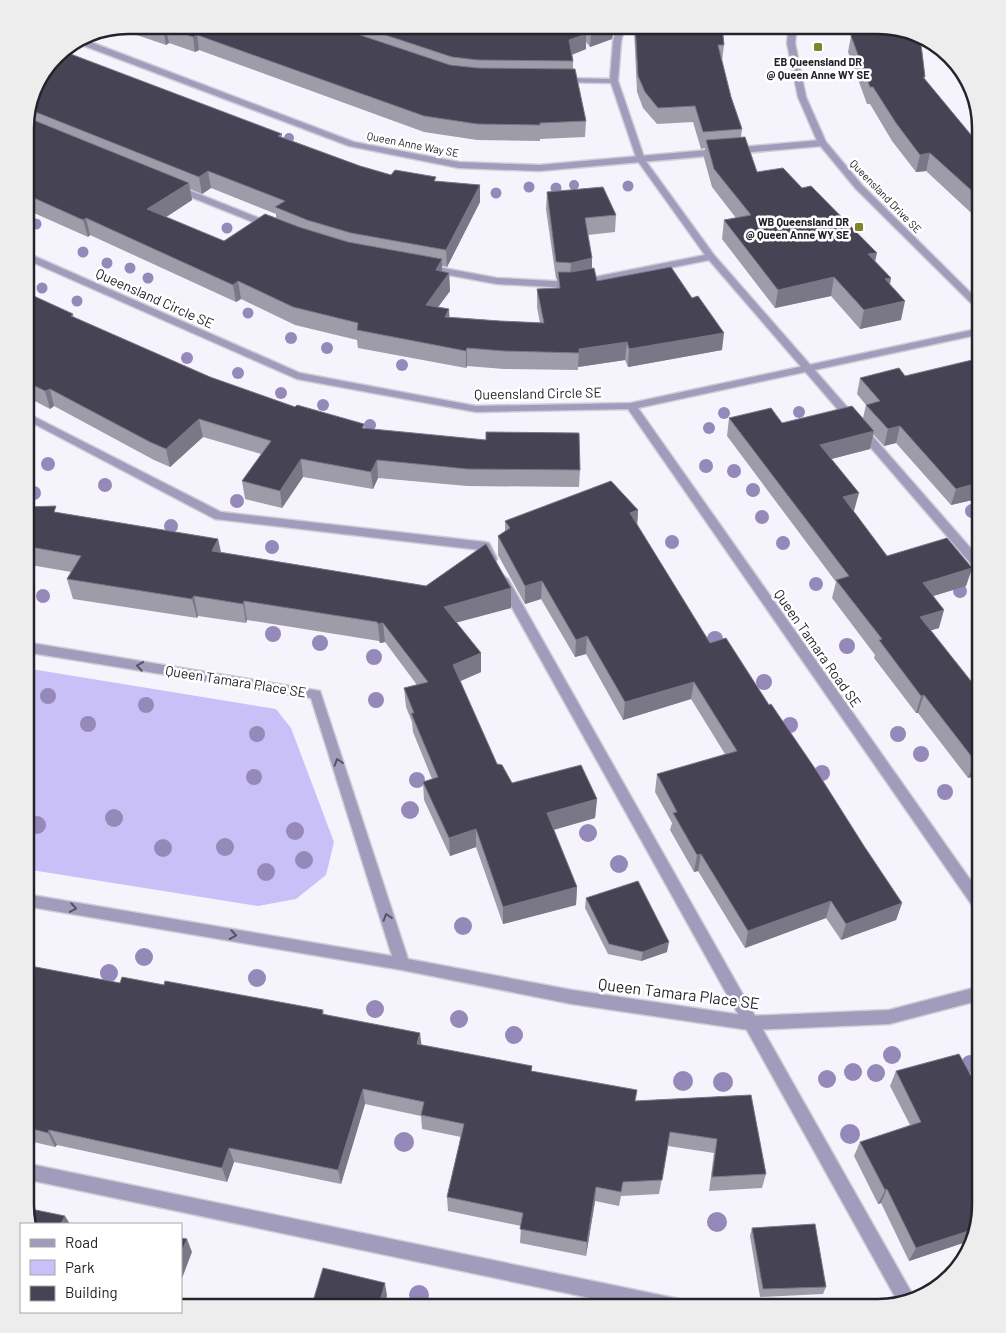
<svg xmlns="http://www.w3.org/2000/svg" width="1006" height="1333" font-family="Barlow,sans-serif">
<rect width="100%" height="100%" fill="#f5f4fd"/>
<polygon fill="#c9c0f8" points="25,668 276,709 291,728 334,842 326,875 296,899 258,906 25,869"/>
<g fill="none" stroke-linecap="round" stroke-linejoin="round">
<defs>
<g id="service">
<polygon points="617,25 625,25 621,42 618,81 645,160 714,255 981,560 981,572 977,571 709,260 570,288 497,284 427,271 422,268 427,265 497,278 570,282 705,255 637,160 611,83 561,82 557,80 561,78 610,79 613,42"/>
<polygon points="176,185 274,224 276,226 274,228 268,228 173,190 172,188"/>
<polygon points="25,412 221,512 485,542 489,543 497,559 495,562 487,562 481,550 215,519 25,419"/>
<polygon points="502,575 508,579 914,1297 898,1302 496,579"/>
<polygon points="25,1163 679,1299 685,1302 688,1308 638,1308 25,1179"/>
</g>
<g id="minor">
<polygon points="80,38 354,142 459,162 539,165 822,140 826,143 822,146 539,171 459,168 349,146 74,42"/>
<polygon points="25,252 300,373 476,406 631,403 981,328 981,334 638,408 981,895 981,913 976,911 628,409 476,412 297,379 25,259"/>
<polygon points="25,642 320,691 408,959 572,990 749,1016 889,1010 981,986 981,1000 889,1024 749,1030 572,1004 402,970 25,906 25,894 392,956 311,698 25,652"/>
</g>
<polygon id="tertiary" points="789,25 797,25 795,43 806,97 826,142 862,185 981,303 981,311 978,310 856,189 818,143 798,97 787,43"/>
</defs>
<use href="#service" stroke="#cfced7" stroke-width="3"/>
<use href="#minor" stroke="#cfced7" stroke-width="3"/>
<use href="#tertiary" stroke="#cfced7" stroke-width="3"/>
<use href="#service" fill="#a19cbb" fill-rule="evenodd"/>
<use href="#minor" fill="#a19cbb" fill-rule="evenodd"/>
<use href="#tertiary" fill="#a19cbb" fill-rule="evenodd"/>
</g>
<g fill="#9589b9">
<circle cx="289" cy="138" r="5"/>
<circle cx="574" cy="185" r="5"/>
<circle cx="628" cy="186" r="5.5"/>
<circle cx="529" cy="187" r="5.5"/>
<circle cx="556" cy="188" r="5.5"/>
<circle cx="496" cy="193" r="5.5"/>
<circle cx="36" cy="224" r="5.5"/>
<circle cx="227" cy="228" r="5.5"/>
<circle cx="83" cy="252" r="5.5"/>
<circle cx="107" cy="263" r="5.5"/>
<circle cx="130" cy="268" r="5.5"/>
<circle cx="148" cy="278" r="5.5"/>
<circle cx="42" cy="288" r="5.5"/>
<circle cx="77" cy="301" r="5.5"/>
<circle cx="248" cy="313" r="5.5"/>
<circle cx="291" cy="338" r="6"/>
<circle cx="327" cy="348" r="6"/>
<circle cx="187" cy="358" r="6"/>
<circle cx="402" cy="365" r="6"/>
<circle cx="238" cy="373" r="6"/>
<circle cx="281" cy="393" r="6"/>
<circle cx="323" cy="405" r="6"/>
<circle cx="799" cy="412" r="6"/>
<circle cx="724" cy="413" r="6"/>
<circle cx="370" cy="425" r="6"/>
<circle cx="709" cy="428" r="6"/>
<circle cx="48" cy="464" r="7"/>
<circle cx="706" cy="466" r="7"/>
<circle cx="734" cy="471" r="7"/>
<circle cx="105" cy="485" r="7"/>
<circle cx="753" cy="490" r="7"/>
<circle cx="34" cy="493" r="7"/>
<circle cx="237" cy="501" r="7"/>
<circle cx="972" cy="511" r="7"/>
<circle cx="762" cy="517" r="7"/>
<circle cx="171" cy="526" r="7"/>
<circle cx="672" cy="542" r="7"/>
<circle cx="783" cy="543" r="7"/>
<circle cx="272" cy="547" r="7"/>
<circle cx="816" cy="584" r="7"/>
<circle cx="960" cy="591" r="7"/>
<circle cx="43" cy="596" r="7"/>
<circle cx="273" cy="634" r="8"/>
<circle cx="715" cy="639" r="8"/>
<circle cx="320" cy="643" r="8"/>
<circle cx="847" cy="646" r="8"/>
<circle cx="374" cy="657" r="8"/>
<circle cx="764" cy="682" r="8"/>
<circle cx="48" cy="696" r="8"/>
<circle cx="376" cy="700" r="8"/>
<circle cx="146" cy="705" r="8"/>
<circle cx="88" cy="724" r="8"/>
<circle cx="790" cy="725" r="8"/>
<circle cx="257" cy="734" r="8"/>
<circle cx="898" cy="734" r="8"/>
<circle cx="921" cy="754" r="8"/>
<circle cx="822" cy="773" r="8"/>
<circle cx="254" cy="777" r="8"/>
<circle cx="417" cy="780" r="8"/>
<circle cx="945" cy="792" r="8"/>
<circle cx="410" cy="810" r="9"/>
<circle cx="114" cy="818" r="9"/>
<circle cx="37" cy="825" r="9"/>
<circle cx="295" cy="831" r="9"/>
<circle cx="588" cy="833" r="9"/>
<circle cx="225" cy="847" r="9"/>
<circle cx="163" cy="848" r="9"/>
<circle cx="304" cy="860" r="9"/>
<circle cx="619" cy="864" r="9"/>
<circle cx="266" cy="872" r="9"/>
<circle cx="463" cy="926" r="9"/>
<circle cx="144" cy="957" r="9"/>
<circle cx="109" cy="973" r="9"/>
<circle cx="257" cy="978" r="9"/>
<circle cx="375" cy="1009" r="9"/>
<circle cx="459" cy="1019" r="9"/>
<circle cx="514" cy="1035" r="9"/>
<circle cx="892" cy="1055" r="9"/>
<circle cx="970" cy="1064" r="9"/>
<circle cx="853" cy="1072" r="9"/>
<circle cx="876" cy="1073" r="9"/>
<circle cx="827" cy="1079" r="9"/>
<circle cx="683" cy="1081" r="10"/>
<circle cx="723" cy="1082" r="10"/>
<circle cx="850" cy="1134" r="10"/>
<circle cx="404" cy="1142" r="10"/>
<circle cx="717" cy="1222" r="10"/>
<circle cx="419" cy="1295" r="10"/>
</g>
<g fill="#9e9ca9" fill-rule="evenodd">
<polygon points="128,25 615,25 612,39 590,47 586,42 586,49 572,55 573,61 573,69 586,121 585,137 540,139 540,141 477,140 424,132 199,50 195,52 169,43 166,45 128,32 128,28 122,26"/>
<polygon points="625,25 724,25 722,32 724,45 722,61 731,97 742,129 741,137 757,172 802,188 891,278 890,284 901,320 860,329 831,296 775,308 722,239 724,220 736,218 712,187 704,158 705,148 701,149 693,122 657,124 643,108 637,92 634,30 625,34"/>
<polygon points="853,25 925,77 924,78 981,147 981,222 926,171 916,172 892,141 870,104 867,104 848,52"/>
<path d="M35 82 282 134V137L360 166 391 175 436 181 480 185V202L447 267 442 266V272L449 273 450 291 438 307 449 317 500 321 540 323 537 307V289L557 288V279H556L546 209 547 192 616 215 615 232 588 235 592 268 597 281 722 350 628 367 625 360 578 367V370L504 369 467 366 466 368 358 348 357 340 295 325 241 299 236 302 90 235 88 237 25 209V121ZM211 188 276 214V218L224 241 166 217 192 200 190 189 202 194Z"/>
<polygon points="25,292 73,314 74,317 210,377 295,407 364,424 364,428 580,470 579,487 467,486 378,478 373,489 303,477 282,508 245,499 242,481 261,454 203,437 170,467 154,460 54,406 50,409 25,396"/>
<polygon points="981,370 981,498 951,505 896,443 884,446 873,434 870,449 831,459 854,511 853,511 887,556 972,568 966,586 933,596 939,628 931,630 974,685 981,683 981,774 968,778 918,713 916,713 874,658 875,655 832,598 836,582 727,436 729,418 782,423 863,418 866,405 857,394 860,378 905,376"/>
<polygon points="25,507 218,539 221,552 426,586 511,588 511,608 456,622 481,653 481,672 460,681 497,764 512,783 597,799 595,818 553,830 577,887 576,905 503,924 476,847 450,856 424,800 423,782 432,779 413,732 412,722 406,707 404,688 417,685 385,642 380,643 379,641 247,620 246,623 198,616 197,618 73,599 67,579 71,572 25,564"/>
<polygon points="638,510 637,525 710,643 769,705 902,903 896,920 841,940 826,918 745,948 698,871 694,872 670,830 672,823 655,792 657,774 725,754 691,699 623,720 586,654 575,657 541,599 525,604 498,555 498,536 505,531 505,521"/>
<polygon points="586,898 667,952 641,961 608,954 585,908"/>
<polygon points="25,965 120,983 164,985 323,1010 324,1014 421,1045 532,1066 531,1071 635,1101 751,1095 766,1174 762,1188 709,1191 714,1153 668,1146 659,1194 621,1196 619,1206 595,1201 586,1256 520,1243 521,1226 448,1211 447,1197 461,1137 422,1129 421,1116 365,1104 341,1184 234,1162 227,1182 57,1145 55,1147 25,1140"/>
<polygon points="896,1071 981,1206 972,1240 909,1261 881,1203 878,1204 854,1156 860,1142 910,1125 890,1086"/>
<polygon points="752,1228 826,1287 823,1294 760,1297 750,1236"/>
</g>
<g fill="#7a7887">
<polygon points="608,25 615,25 612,39 590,47 591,32"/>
<polygon points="625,25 634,25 634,30 625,34"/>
<polygon points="166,27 169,43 166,45 163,29"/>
<polygon points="586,34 586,49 568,56 569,40"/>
<polygon points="197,35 199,50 195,52 193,37"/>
<polygon points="930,153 926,171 916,172 920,155"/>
<polygon points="208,171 211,188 202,194 199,177"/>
<polygon points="189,183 192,200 151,227 147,209"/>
<polygon points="480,185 480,202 447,267 446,250"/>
<polygon points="86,218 90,235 88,237 83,220"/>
<polygon points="877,253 873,271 868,254"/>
<polygon points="592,258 592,276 570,280 571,263"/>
<polygon points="442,259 442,276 436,270"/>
<polygon points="449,273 450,291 427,322 426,305"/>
<polygon points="834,277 831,296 775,308 778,290"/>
<polygon points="891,278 887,296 885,279"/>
<polygon points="238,281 241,299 236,302 233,285"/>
<polygon points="905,301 901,320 860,329 864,310"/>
<polygon points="449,309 450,327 445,317"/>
<polygon points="724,333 722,350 628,367 629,349"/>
<polygon points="627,342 625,360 578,367 579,349"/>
<polygon points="467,348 467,366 466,368 466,351"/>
<polygon points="50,389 54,406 50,409 45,391"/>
<polygon points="199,419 203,437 170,467 166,449"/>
<polygon points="900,426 896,443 884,446 888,429"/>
<polygon points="874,431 870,449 816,463 820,445"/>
<polygon points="301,459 303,477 282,508 280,491"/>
<polygon points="377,460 378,478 373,489 371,472"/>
<polygon points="981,482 981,498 951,505 956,489"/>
<polygon points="859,493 854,511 838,516 843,497"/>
<polygon points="638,510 637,528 630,513"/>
<polygon points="218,539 222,558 212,551"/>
<polygon points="972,568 966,586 917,601 923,583"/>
<polygon points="542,581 541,599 525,604 525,586"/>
<polygon points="511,588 511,608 444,626 444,607"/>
<polygon points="194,596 198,616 197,618 192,599"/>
<polygon points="244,601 247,620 246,623 243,604"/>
<polygon points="944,610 939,628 915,635 920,617"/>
<polygon points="383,623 385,642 380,643 378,624"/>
<polygon points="587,636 586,654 575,657 576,640"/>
<polygon points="481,653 481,672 454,684 453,665"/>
<polygon points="694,682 691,699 623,720 625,702"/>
<polygon points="924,695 918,713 916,713 921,696"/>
<polygon points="981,758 981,774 968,778 975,761"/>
<polygon points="597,799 595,818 546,832 547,813"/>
<polygon points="476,829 476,847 450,856 449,838"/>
<polygon points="701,854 698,871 694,872 697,855"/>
<polygon points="577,887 576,905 503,924 503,907"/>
<polygon points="831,901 826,918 745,948 748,931"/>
<polygon points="902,903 896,920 841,940 846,924"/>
<polygon points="669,942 667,952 641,961 643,952"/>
<polygon points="420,1033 422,1049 417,1044"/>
<polygon points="363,1089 365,1104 341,1184 338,1170"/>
<polygon points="49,1130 57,1145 55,1147 48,1133"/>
<polygon points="229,1148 234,1162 227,1182 222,1168"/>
<polygon points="596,1187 595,1201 586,1256 587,1242"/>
<polygon points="887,1189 881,1203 878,1204 885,1190"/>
<polygon points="65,1216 70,1224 61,1224"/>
<polygon points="975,1229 972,1240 909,1261 916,1248"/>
<polygon points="187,1239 192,1252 181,1281 181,1253"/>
<polygon points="385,1283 387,1296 384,1308 378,1308"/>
</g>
<g fill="#464355" stroke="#7a7887">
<polygon points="152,25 330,25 450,65 478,68 575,69 586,121 540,123 540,125 477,124 424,116 197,35 193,37 166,27 163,29"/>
<polygon points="355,25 583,25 586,34 569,40 573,61 478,60 452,57"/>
<polygon points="585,25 608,25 591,32"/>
<polygon points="635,25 722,25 724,45 718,45 731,97 742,129 703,132 695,106 658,108 645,92 638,76"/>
<polygon points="853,25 885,25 920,36 925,77 923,77 981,147 981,199 930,153 920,155 896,123 873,87 870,87 851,36"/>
<polygon points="60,50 282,134 278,136 360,166 391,175 395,170 436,177 434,181 480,185 446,250 351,233 307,220 275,207 285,201 208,171 199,177 28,109 35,82"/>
<polygon points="26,117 189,183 147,209 224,241 265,214 299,227 348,242 442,259 436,270 449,273 426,305 449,309 445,317 500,321 544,323 537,289 560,288 558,272 571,272 594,268 597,281 671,267 692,298 698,296 724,333 629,349 627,342 579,349 579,353 504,351 467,348 466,351 357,330 358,323 293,307 238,281 233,285 86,218 83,220 25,194 25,121"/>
<polygon points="745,137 757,172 783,168 802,188 811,186 877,253 868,254 891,278 885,279 905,301 864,310 834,277 778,290 724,220 751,215 714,169 706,140"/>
<polygon points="603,187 616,215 585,218 592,258 571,263 556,262 547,192"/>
<polygon points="25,292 73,314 71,316 210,377 295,407 297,405 364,424 362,428 486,440 486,432 579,433 580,470 467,469 377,460 371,472 301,459 280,491 242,481 271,441 199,419 166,449 150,442 50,389 45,391 25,381"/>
<polygon points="972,360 981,370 981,482 956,489 900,426 888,429 866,405 880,401 860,378 899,368 905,376"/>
<polygon points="852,406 874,431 820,445 859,493 843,497 887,556 947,538 972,568 923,583 944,610 920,617 974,685 981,683 981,758 975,761 924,695 921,696 879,640 882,639 836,580 849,576 729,418 771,408 782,423"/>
<polygon points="611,481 638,510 630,513 710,643 726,638 769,705 771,704 816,770 864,846 902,903 846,924 831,901 748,931 701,854 697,855 673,813 677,812 657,774 737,751 694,682 625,702 587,636 576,640 542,581 525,586 498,536 510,528 505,521"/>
<polygon points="56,506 54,512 218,539 212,551 426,586 486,544 511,588 444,607 481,653 453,665 497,764 502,765 512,783 581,765 597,799 547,813 577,887 503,907 476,829 449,838 423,782 438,777 411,713 414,713 404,688 428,682 383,623 378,624 377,622 244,601 243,604 194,596 192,599 67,579 81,556 25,546 25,507"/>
<polygon points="638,881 669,942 643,952 609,944 586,898"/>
<polygon points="25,965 120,983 122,977 164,985 165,981 323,1010 322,1014 420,1033 417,1044 532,1066 531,1071 637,1090 635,1101 751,1095 766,1174 712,1177 717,1139 670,1132 662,1180 623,1182 621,1192 596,1187 587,1242 520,1229 523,1213 447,1197 464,1124 421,1115 424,1102 363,1089 338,1170 229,1148 222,1168 49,1130 48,1133 25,1127"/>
<polygon points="959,1054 980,1092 981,1092 981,1206 975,1229 916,1248 887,1189 885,1190 860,1142 921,1122 896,1071"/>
<polygon points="26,1208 65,1216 61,1224 31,1224"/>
<polygon points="815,1224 826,1287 763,1289 752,1228"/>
<polygon points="181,1238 187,1239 181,1253"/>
<polygon points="323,1268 385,1283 378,1308 311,1308"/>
<polygon points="444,1299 485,1308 442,1308"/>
</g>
<defs><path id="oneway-chevron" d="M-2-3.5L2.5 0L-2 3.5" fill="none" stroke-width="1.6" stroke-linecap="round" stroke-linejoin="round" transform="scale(1.25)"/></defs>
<g stroke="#565365">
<use href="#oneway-chevron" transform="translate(140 666) rotate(-171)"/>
<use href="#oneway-chevron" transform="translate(338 762) rotate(-108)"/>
<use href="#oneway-chevron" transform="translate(73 908) rotate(10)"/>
<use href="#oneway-chevron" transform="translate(387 917) rotate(-108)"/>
<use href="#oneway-chevron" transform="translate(233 935) rotate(10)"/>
</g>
<g fill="#80842f" stroke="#fff" stroke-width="2">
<rect x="813" y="42" width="10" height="10" rx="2.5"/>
<rect x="854" y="222" width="10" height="10" rx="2.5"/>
</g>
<g text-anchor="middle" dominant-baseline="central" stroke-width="5" stroke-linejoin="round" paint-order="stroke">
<g font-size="11" font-weight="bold" fill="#24232b" stroke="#fff">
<text x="818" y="61">EB Queensland DR<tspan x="818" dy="13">@ Queen Anne WY SE</tspan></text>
<text x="849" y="221" text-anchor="end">WB Queensland DR<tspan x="849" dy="13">@ Queen Anne WY SE</tspan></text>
</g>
<g font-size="11" fill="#24232b" stroke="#fff">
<text transform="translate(413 144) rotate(11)">Queen Anne Way SE</text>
<text transform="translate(886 196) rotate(46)">Queensland Drive SE</text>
</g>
<g font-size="14" fill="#24232b" stroke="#fff">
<text transform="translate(155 298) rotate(24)">Queensland Circle SE</text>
<text transform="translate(538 393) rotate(-1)">Queensland Circle SE</text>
<text transform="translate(818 648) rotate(55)">Queen Tamara Road SE</text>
<text transform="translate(236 681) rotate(9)">Queen Tamara Place SE</text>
</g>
<g font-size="16" fill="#24232b" stroke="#fff">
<text transform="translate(679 993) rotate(7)">Queen Tamara Place SE</text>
</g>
</g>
<path d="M0 0H1006V1333H0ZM128 34H878A94 94 0 0 1 972 128V1205A94 94 0 0 1 878 1299H128A94 94 0 0 1 34 1205V128A94 94 0 0 1 128 34Z" fill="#ededee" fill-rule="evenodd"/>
<path fill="none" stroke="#24232b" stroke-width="2.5" d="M128 34H878A94 94 0 0 1 972 128V1205A94 94 0 0 1 878 1299H128A94 94 0 0 1 34 1205V128A94 94 0 0 1 128 34Z"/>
<rect x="20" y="1223" width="162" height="90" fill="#ffffff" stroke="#a7a7aa"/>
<rect x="30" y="1239" width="25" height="8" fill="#a19cbb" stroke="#a7a7aa"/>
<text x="65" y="1248" font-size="15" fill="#24232b">Road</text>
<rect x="30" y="1260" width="25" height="15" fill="#c9c0f8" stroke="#a7a7aa"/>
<text x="65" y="1273" font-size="15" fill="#24232b">Park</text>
<rect x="30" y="1286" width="25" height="15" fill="#464355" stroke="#a7a7aa"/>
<text x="65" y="1298" font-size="15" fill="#24232b">Building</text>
</svg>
